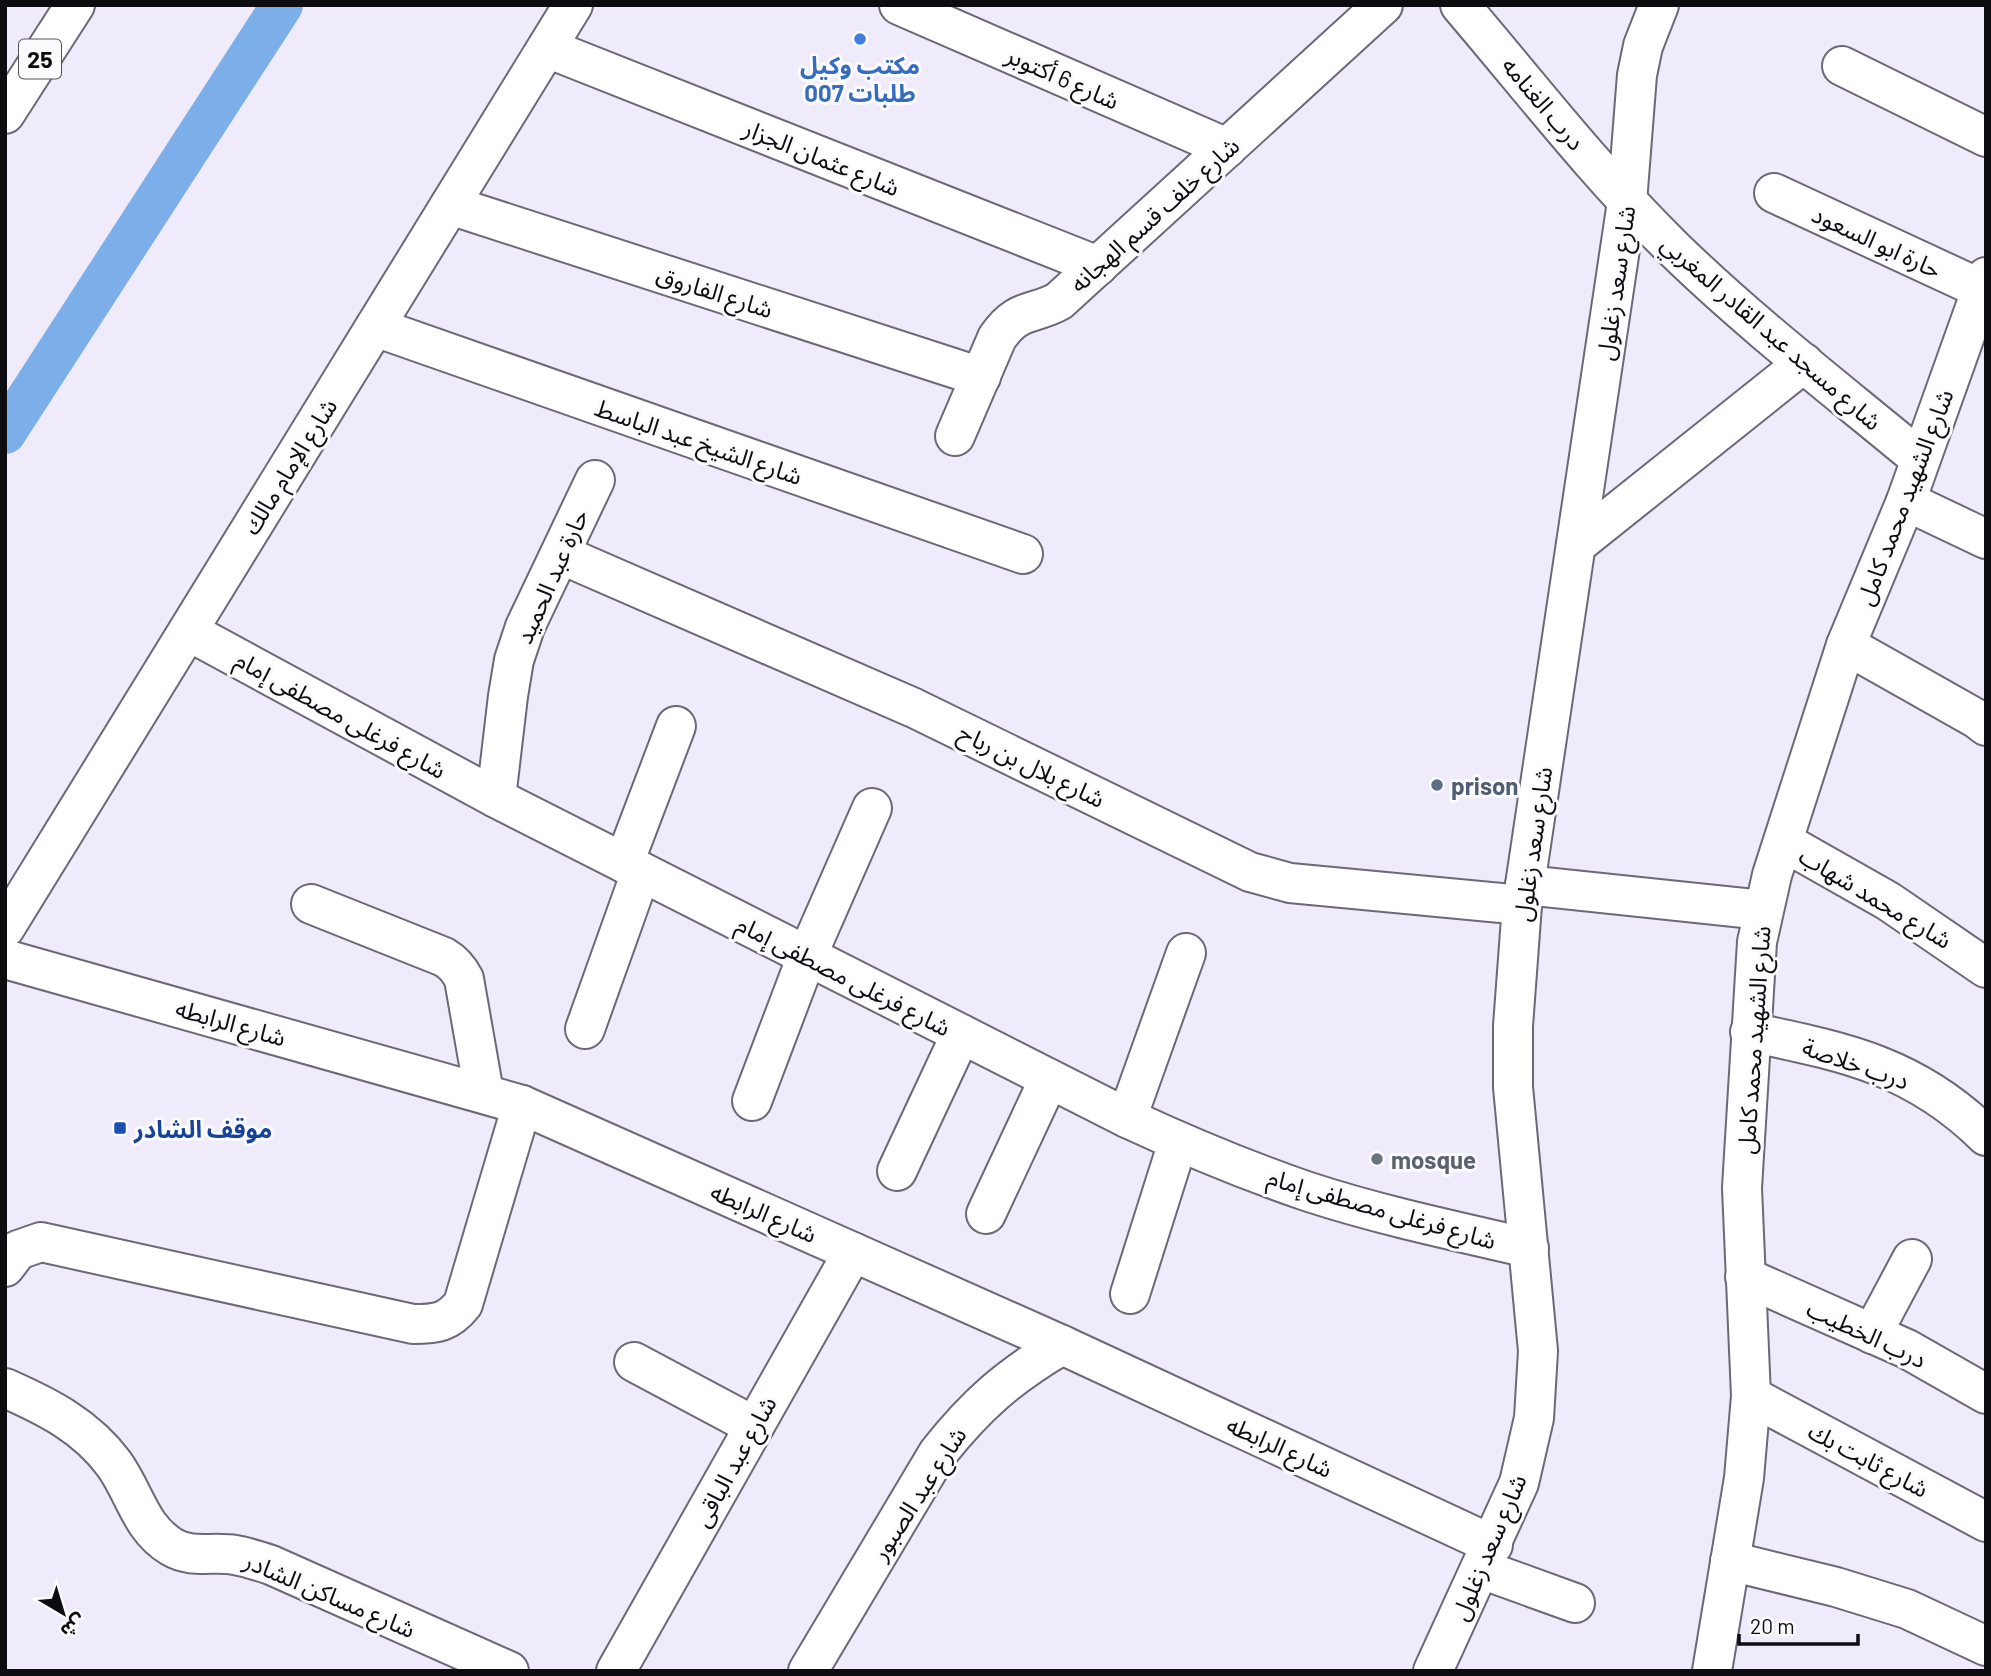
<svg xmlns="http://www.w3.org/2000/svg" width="1991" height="1676" font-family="Barlow,'Noto Sans Arabic',sans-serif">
<rect width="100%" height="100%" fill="#efebfb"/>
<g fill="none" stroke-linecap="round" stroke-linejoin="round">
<polyline stroke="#7cafe9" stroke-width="42" points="5,433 282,5"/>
<defs>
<g id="minor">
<polyline points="899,5 1227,148"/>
<path d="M1460 5C1530 87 1597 174 1674 249 1751 324 1837 390 1920 459"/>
<polyline points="547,48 1098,266"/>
<polyline points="1842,66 1986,137"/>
<polyline points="1774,193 1981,289"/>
<polyline points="450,205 981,377"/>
<polyline points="375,327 1023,554"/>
<path d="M955 436 997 338C1018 307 1032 316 1059 301L1383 5"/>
<polyline points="1906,501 1986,539"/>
<polyline points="1576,545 1804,363"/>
<polyline points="560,554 914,708 1250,872 1290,883 1522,905"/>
<path d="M188 631 496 798 1127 1118C1185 1145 1245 1170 1306 1191 1379 1215 1455 1231 1529 1248"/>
<polyline points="1846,645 1977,719 1986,726"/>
<polyline points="496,798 508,696 514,660 525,627 595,480"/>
<polyline points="1784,842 1888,901 1986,968"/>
<polyline points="624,863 676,726"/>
<polyline points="1525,885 1763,910"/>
<path d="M311 904 444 957C454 963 459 969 464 979L484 1093"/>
<polyline points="5,928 573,5"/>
<polyline points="5,959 522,1105 1062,1345 1493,1545"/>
<polyline points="585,1029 641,872"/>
<path d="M1750 1032C1844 1052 1914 1065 1986 1136"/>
<polyline points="752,1101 807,956 872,808"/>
<polyline points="1127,1118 1186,953"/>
<polyline points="897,1171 961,1034"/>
<polyline points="986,1214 1049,1079"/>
<path d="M5 1267 18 1250 41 1242 413 1324C436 1324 448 1323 463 1304L522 1105"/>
<polyline points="1745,1277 1907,1349 1986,1394"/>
<polyline points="1130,1294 1178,1142"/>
<polyline points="1872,1334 1912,1259"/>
<polyline points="634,1362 754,1426"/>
<path d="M5 1388C48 1407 86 1426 114 1464 135 1493 140 1528 172 1547 192 1559 213 1551 235 1555 247 1557 259 1561 271 1565L509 1671"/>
<polyline points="1751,1396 1986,1522"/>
<polyline points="1730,1561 1836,1587 1907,1609 1986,1646"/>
<polyline points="1481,1569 1575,1603"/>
<polyline points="616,1671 853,1252"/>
<path d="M808 1671 938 1453C976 1405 1009 1376 1062 1345"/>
<polyline points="1433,1671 1519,1483 1534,1418 1538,1351 1513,1087 1513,1026 1522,905 1627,202 1637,75 1643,46 1659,5"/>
<polyline points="1712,1671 1744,1478 1751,1396 1742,1188 1757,942 1772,875 1846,645 1906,501 1986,277"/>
</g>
<polyline id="highway" points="5,114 75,5"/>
</defs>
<use href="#minor" stroke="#6c6876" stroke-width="42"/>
<use href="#highway" stroke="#6c6876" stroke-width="42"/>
<use href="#minor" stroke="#fff" stroke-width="38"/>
<use href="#highway" stroke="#fff" stroke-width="38"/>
</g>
<circle fill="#3f7fe0" stroke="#fbfbfe" stroke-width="2.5" cx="860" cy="39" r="7"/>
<circle fill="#5c6f8a" stroke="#fbfbfe" stroke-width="2.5" cx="1437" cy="785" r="7"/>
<rect fill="#1a4fb4" stroke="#fbfbfe" stroke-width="2.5" x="113" y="1121" width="14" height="14" rx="3.5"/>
<circle fill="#6b7280" stroke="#fbfbfe" stroke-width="2.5" cx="1377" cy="1159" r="7"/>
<g text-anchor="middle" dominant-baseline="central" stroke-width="6" stroke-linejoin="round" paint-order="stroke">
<rect fill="#fbfbfe" stroke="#545458" stroke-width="2" x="19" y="39.5" width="42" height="39" rx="5"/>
<g font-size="23" font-weight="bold" fill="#0d0c11">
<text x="40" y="59">25</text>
</g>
<g font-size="24" font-weight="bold" fill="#366cbe" stroke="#fbfbfe">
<text x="860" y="64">مكتب وكيل<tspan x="860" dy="28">طلبات 007</tspan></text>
</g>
<g font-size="24" fill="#0d0c11" stroke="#fbfbfe">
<text transform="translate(1063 77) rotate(24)">شارع 6 أكتوبر</text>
<text transform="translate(1544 103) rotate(50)">درب الغنامه</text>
<text transform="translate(822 157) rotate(22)">شارع عثمان الجزار</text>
<text transform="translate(1154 214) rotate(-42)">شارع خلف قسم الهجانه</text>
<text transform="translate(1877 241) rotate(25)">حارة ابو السعود</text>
<text transform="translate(1615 283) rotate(-82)">شارع سعد زغلول</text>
<text transform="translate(715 291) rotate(18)">شارع الفاروق</text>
<text transform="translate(1772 332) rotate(41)">شارع مسجد عبد القادر المغربي</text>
<text transform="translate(699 441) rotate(19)">شارع الشيخ عبد الباسط</text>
<text transform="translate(289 466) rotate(-58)">شارع الإمام مالك</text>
<text transform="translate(1904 497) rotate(-69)">شارع الشهيد محمد كامل</text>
<text transform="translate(551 576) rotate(-66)">حارة عبد الحميد</text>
<text transform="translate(341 714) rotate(29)">شارع فرغلى مصطفى إمام</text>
<text transform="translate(1032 765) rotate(26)">شارع بلال بن رباح</text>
<text transform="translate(1532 844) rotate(-82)">شارع سعد زغلول</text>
<text transform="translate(1876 897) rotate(31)">شارع محمد شهاب</text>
<text transform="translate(844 975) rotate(27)">شارع فرغلى مصطفى إمام</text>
<text transform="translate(231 1022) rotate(16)">شارع الرابطه</text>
<text transform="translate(1753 1040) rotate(-86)">شارع الشهيد محمد كامل</text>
<text transform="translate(1856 1063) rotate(19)">درب خلاصة</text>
<text transform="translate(1382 1208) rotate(16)">شارع فرغلى مصطفى إمام</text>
<text transform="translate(764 1212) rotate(24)">شارع الرابطه</text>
<text transform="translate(1867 1333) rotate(25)">درب الخطيب</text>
<text transform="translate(1280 1446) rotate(25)">شارع الرابطه</text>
<text transform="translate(1869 1459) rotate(28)">شارع ثابت بك</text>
<text transform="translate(734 1461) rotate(-61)">شارع عبد الباقى</text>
<text transform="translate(918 1493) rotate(-57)">شارع عبد الصبور</text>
<text transform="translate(1488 1547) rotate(-67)">شارع سعد زغلول</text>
<text transform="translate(330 1594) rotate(23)">شارع مساكن الشادر</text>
</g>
<g font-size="24" font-weight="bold" fill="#4e5e75" stroke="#fbfbfe" text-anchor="start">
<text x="1451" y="785">prison</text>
</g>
<g font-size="24" font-weight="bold" fill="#164399" stroke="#fbfbfe" text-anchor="start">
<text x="134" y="1128">موقف الشادر</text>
</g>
<g font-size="24" font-weight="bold" fill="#5b616d" stroke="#fbfbfe" text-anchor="start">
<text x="1391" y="1159">mosque</text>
</g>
</g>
<rect width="1991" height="1676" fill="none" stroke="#0d0c11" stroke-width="14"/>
<g transform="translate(63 1613) rotate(142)" stroke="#fbfbfe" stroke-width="5" paint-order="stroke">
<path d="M0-5L12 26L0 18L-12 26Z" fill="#0d0c11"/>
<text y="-10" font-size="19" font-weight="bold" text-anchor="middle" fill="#0d0c11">ش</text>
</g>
<path d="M1739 1634v10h119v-10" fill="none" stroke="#0d0c11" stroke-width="3.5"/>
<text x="1750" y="1634" font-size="21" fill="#0d0c11" stroke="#fbfbfe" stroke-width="5" paint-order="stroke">20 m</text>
</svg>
